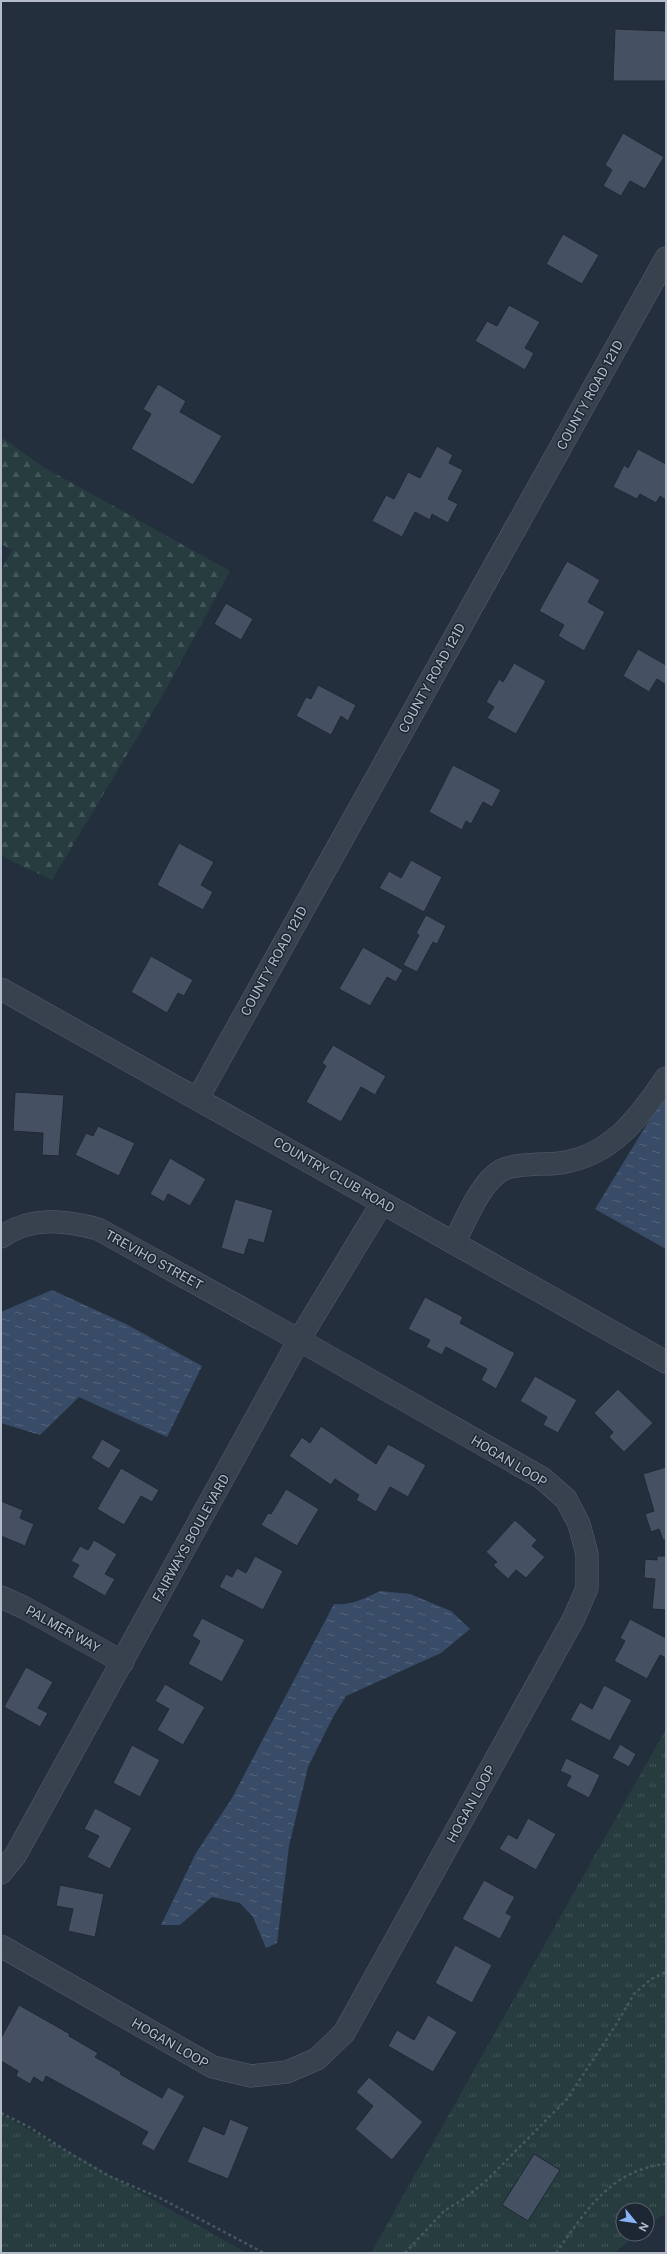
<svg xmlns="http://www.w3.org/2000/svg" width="667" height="2254" font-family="'Public Sans',sans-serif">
<defs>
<pattern id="grass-tufts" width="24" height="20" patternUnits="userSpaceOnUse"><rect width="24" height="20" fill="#263c3f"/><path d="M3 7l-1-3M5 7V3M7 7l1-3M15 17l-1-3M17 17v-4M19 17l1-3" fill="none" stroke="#435659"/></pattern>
<pattern id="forest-firs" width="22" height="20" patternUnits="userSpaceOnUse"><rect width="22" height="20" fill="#263c3f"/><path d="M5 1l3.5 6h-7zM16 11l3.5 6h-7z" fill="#435659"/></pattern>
<pattern id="water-ripples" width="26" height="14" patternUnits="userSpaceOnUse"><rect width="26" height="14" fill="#394c67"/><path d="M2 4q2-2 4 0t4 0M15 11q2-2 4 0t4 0" fill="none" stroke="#53647b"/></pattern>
</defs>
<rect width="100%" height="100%" fill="#242f3e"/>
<g fill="url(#grass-tufts)">
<polygon points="666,1729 666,2212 647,2227 647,2210 623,2210 623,2234 638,2234 614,2253 371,2253"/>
<polygon points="1,2114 247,2253 1,2253"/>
</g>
<polygon fill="url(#forest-firs)" points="1,437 45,468 230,571 165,691 52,880 1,856 1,570 12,550 1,544"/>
<g fill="url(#water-ripples)">
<polygon points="666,1093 666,1249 595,1209"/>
<polygon points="52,1290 126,1324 202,1366 167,1437 79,1397 40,1435 1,1423 1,1312"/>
<path d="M380 1591 410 1594 451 1611 470 1629 441 1653 346 1696 333 1717 308 1767 289 1846 277 1943 266 1948 253 1917 240 1903 212 1897 180 1925H161L196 1853 232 1798 334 1604C350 1606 366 1598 380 1591Z"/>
</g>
<g fill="#455162" stroke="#1f2835">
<polygon points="615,29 666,31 666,81 613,81"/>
<polygon points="623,133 664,157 645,189 630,181 621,196 603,186 612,170 605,165"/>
<polygon points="563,234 599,255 582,284 546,264"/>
<polygon points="509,305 540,322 525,348 534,353 525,370 475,341 487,321 497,326"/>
<polygon points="158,384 186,401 180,412 222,436 193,485 131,449 151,414 143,409"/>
<polygon points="437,446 453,455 449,463 463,470 448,499 458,504 448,523 432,514 430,520 415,512 402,537 372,521 386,495 394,499 408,472 420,478"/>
<polygon points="638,449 666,464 666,500 660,496 656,503 640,494 637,499 613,487 624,465 628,468"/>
<polygon points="567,561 600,580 588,602 605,612 584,651 558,636 564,625 539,611"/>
<polygon points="226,603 253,619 241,640 214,624"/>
<polygon points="638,649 666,665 666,685 657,679 649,692 623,676"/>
<polygon points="514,663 546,681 516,734 487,718 494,707 486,702 499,679 503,682"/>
<polygon points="318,685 356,705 348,721 341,716 331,735 296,716 306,697 311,699"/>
<polygon points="453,765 501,790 492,807 483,802 471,824 466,821 462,830 429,812"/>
<polygon points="179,843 214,862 201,885 213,892 203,910 157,885"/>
<polygon points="411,860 442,877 424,912 379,888 389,871 401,878"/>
<polygon points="426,915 446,926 437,944 433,942 417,972 403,965 419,935 416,933"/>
<polygon points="363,947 403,970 396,982 387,977 370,1006 339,989"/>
<polygon points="151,956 193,980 184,996 178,993 167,1013 131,992"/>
<polygon points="333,1045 386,1076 375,1095 361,1087 341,1122 306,1102 326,1066 322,1063"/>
<polygon points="15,1092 64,1095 59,1156 42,1155 43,1133 13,1131"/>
<polygon points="98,1126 135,1143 119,1176 75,1155 86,1133 93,1136"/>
<polygon points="170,1158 206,1179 190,1206 168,1194 164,1202 150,1194"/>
<polygon points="235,1199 273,1210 264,1243 249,1239 244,1255 221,1248"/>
<polygon points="425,1297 463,1317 460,1323 515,1353 496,1389 481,1380 487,1369 446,1347 442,1355 426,1347 430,1340 408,1329"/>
<polygon points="535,1376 577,1400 558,1433 543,1425 547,1417 520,1401"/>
<polygon points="618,1389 653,1423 624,1452 609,1437 613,1432 594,1413"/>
<polygon points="321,1426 376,1464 388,1444 426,1465 408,1497 390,1487 376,1512 356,1500 359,1495 335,1479 331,1485 289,1456 302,1437 310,1443"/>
<polygon points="102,1439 121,1450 109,1469 91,1458"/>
<polygon points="666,1467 666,1540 663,1540 659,1529 651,1532 645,1514 654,1511 643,1474"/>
<polygon points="121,1468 159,1490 152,1502 141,1496 124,1525 97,1509"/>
<polygon points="286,1489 319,1509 297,1546 261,1525 268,1513 271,1514"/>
<polygon points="1,1501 23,1510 20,1518 34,1524 25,1546 1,1536"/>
<polygon points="515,1520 537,1540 532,1546 545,1557 526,1578 516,1570 508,1579 493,1565 497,1562 486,1552"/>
<polygon points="94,1540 117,1554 105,1574 115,1579 105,1596 72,1577 79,1565 71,1561 80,1546 88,1550"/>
<polygon points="255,1556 283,1571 263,1610 219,1587 226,1574 232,1577 237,1568 246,1573"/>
<polygon points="657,1556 666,1556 666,1610 652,1609 655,1579 644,1578 645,1559 657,1560"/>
<polygon points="202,1618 245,1640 222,1682 188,1664 200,1641 192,1636"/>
<polygon points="630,1619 666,1638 666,1658 660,1655 647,1679 614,1661 625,1641 620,1638"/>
<polygon points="26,1667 53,1682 38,1708 48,1713 40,1727 4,1707"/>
<polygon points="165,1684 205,1707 183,1745 157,1730 169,1709 155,1701"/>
<polygon points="604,1685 632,1700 610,1741 570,1720 580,1702 592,1709"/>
<polygon points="620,1744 636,1754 629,1767 612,1758"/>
<polygon points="132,1745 160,1760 140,1797 113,1783"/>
<polygon points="566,1758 600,1775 589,1798 566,1786 571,1776 560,1771"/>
<polygon points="95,1808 132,1828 110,1869 87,1857 99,1836 84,1829"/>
<polygon points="528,1818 556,1834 536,1870 499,1849 508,1834 517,1839"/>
<polygon points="484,1880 515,1897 506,1913 512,1916 500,1939 462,1919"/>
<polygon points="60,1885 104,1894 95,1937 68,1931 73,1909 56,1906"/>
<polygon points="455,1945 492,1965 472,2003 435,1983"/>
<polygon points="19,2005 70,2034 69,2036 98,2053 95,2057 121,2072 120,2074 162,2098 168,2087 185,2096 154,2151 141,2144 148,2132 46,2076 43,2083 34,2077 30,2084 16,2076 18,2071 1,2061 1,2038"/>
<polygon points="428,2015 457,2032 433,2072 388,2046 397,2030 414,2040"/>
<polygon points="369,2077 423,2122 392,2160 355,2129 373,2106 356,2092"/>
<polygon points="230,2119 249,2127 228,2179 187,2162 203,2126 224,2135"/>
<polygon points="534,2154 560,2170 528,2221 502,2205"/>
</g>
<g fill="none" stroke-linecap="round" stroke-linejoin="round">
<defs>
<g id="minor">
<polyline points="1,989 666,1362"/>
<polyline points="198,1098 666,258"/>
<path d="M1 1237C31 1216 65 1220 98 1229L299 1340 542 1478 566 1499 579 1524 587 1554V1588L574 1618 344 2033 317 2059 287 2072 251 2076 213 2067 1 1946"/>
<path d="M454 1243C465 1222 481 1181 502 1170 516 1163 544 1165 560 1163 611 1156 639 1118 666 1078"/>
<polyline points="1,1597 25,1608 123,1662"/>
<polyline points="1,1873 15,1856 299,1340 382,1203"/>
</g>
</defs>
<use href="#minor" stroke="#565f6c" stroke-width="23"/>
<g stroke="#44595c" stroke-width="2.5" stroke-dasharray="3 3" stroke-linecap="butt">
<polyline points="1,2113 29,2127 73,2155 109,2176 160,2198 264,2253"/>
<polyline points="405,2253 444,2211 465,2198 487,2180 567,2099 614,2028 634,1994 651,1979 666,1972"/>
<path d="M556 2253C586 2211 610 2170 666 2164"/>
</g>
<use href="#minor" stroke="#38414e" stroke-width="22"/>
</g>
<g text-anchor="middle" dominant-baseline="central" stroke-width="3" stroke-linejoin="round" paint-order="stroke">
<g font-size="13" fill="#b4bcc9" stroke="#1d2633">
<text transform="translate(590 395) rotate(-61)">COUNTY ROAD 121D</text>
<text transform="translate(432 678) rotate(-61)">COUNTY ROAD 121D</text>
<text transform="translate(274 961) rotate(-61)">COUNTY ROAD 121D</text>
<text transform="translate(334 1175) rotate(30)">COUNTRY CLUB ROAD</text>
<text transform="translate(154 1260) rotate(29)">TREVIHO STREET</text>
<text transform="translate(509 1461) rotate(31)">HOGAN LOOP</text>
<text transform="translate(191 1538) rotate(-61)">FAIRWAYS BOULEVARD</text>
<text transform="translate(63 1629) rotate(29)">PALMER WAY</text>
<text transform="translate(471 1804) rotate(-61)">HOGAN LOOP</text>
<text transform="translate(170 2043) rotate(30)">HOGAN LOOP</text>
</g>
</g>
<rect width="667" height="2254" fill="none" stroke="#b4bcc9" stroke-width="4"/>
<g transform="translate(635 2222) rotate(119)"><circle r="19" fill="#1d2633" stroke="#59626f"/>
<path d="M0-3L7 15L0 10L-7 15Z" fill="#8ab4f8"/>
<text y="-6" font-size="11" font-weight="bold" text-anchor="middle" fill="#b4bcc9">N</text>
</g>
</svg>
